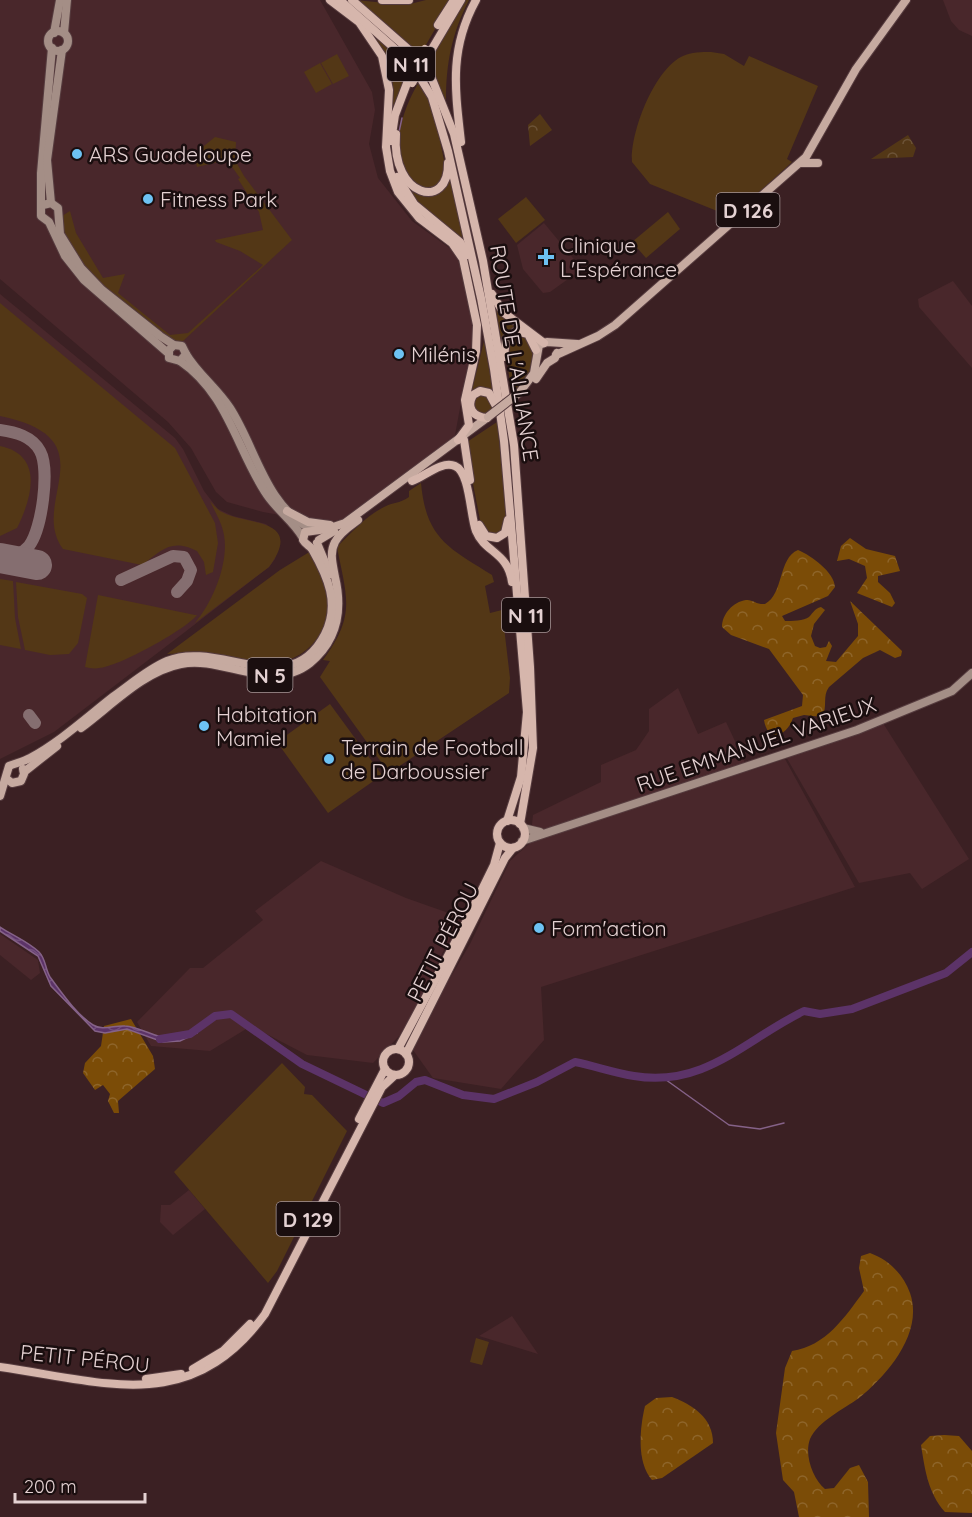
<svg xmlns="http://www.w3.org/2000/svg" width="972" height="1517" font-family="Quicksand,sans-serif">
<defs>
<pattern id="forest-crowns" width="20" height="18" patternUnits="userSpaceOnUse" patternTransform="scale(1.5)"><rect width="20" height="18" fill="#7b4c07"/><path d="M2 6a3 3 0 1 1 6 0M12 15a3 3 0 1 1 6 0" fill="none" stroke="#8e652a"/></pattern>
<pattern id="park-crowns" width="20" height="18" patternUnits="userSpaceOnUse" patternTransform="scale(1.5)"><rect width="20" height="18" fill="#533716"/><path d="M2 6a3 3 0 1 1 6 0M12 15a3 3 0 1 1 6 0" fill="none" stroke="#6c5337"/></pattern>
<pattern id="water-waves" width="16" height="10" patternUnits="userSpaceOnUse" patternTransform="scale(1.5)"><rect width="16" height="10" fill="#5c3368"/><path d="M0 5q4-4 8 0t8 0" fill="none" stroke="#73507d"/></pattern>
</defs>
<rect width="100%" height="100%" fill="#3b2023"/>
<g fill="#49272b">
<polygon points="0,0 320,0 372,92 375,110 369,144 378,178 412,221 455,252 469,291 474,333 455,435 364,514 325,523 263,512 227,502 216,492 191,448 168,422 0,279"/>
<polygon points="943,0 972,0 972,36 959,30 951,21"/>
<polygon points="544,223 582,269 550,292 543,293 523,269 517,245"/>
<polygon points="953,281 972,306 972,368 919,307 918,299"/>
<polygon points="0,294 175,438 183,449 204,491 218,509 233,516 266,524 277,535 279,544 275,559 269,567 185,632 54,732 0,759"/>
<polygon points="678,688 698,734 726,722 749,771 785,759 855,887 541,987 544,1040 501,1089 433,1078 413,1050 446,985 470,944 510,861 530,843 533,815 601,782 601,765 636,750 649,731 649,709"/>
<polygon points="881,720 969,859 922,889 910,873 859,883 785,755"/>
<polygon points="321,861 406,898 460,917 405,1030 373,1063 307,1055 251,1026 210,1051 151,1046 137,1022 190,968 203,968 263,920 255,911"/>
<polygon points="0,934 38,960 40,973 31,980 0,955"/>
<polygon points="189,1190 205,1209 173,1235 160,1222 161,1205 170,1205"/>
<polygon points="512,1316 538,1354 479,1336"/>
</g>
<g fill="#533716">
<polygon points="355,0 406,5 426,0 452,0 420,55 390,27"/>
<path d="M464 0H469C452 33 446 63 446 100L426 66Z"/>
<path d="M367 29 412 69 392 108C397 77 387 52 367 29Z"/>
<path d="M711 52 724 54 744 66 749 56 818 86 787 159 792 162 732 217 650 184 632 162C630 133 654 69 683 56 691 52 702 52 711 52Z"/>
<polygon points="337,54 349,76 333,84 321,63"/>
<polygon points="320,63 332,84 316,93 304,72"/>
<path d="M420 80 434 111 446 170 436 188 420 190C415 184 407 178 404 172 390 143 405 105 420 80Z"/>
<path d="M215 137 236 142 235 160 244 176 292 240 183 341H173C142 320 55 258 62 216L70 211 76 233 103 278 125 274 118 293 170 335 188 333 263 265 240 251 216 242 215 240 263 230 259 212 238 179 240 178 227 160 197 167 194 154Z"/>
<path d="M450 179 467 249 426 214 404 185C419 200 440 201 450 179Z"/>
<polygon points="526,197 545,220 516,243 498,219"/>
<polygon points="668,212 680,229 646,258 632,242"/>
<path d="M0 303 175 448 215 523 218 543 213 572 206 575 204 562 197 551C171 538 162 550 142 565L63 549C28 502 111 439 0 416Z"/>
<polygon points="495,306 522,329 502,348"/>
<path d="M524 334 533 345 535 369 512 396C510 378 503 353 512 337Z"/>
<polygon points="484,341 494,396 471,394"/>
<polygon points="479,394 489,396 494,409 487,416 474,409 474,401"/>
<polygon points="497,422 507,516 507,522 499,536 488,535 481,525 467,453 467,442"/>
<path d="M0 446C44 455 32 498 17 528L0 536Z"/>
<path d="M421 483C426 539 449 548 492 575L494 582 485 586 490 613 502 610 510 678 509 693 389 773 320 677 330 661 323 660C356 615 347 599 337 547 351 533 366 516 384 507 393 502 399 504 409 497V491Z"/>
<path d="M210 501C214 505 218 511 224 513 247 525 305 518 269 567L195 623C213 602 229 563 224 535 222 523 215 512 210 501Z"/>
<path d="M311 551C325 580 339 606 318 637 283 687 218 651 167 654L280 570Z"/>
<polygon points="0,579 13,581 15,618 21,649 0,645"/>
<polygon points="16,582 82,594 87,598 78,643 69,654 50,655 25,650 18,617"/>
<path d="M98 595 195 615H197C185 630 118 667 99 668 95 669 89 668 85 667Z"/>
<polygon points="330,704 382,775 328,813 277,742"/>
<polygon points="282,1063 305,1087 304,1094 312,1095 347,1131 277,1271 268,1283 174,1172"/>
<polygon points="476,1338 489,1342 482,1365 470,1362"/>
</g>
<g fill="url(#forest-crowns)">
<polygon points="850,538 866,549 895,556 900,571 878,576 878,582 890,593 895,603 892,607 857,593 867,578 865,566 849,559 837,561 841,546"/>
<path d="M798 550C812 556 834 572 835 587L828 596 782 616 785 621C792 621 804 621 809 617 814 612 814 609 821 607L825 610 814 624 811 636 815 646 820 648 826 647 829 641 832 646 826 661 836 662 858 636V624L850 601 902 651 901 656 895 658 880 650 863 658 829 687C822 696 828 707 822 717L804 715 793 718C787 736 768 744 764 720L802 706 803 695 769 649 731 635 722 627C722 614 733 602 746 600 752 599 757 605 765 604 784 594 778 558 798 550Z"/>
<polygon points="131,1019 153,1056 155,1069 118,1101 119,1113 114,1113 108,1101 110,1094 103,1085 95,1090 83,1073 85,1063 101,1046 104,1026"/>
<path d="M870 1253C889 1260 903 1274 910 1293 924 1333 887 1375 859 1398 844 1409 818 1421 810 1439 804 1455 813 1479 825 1489L834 1488 850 1468 859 1465 868 1482 869 1517H799L794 1492 783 1480 776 1433 785 1368 792 1351C826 1346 845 1317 864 1291L859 1268 861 1256Z"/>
<path d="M672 1397C693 1405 713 1418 713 1443L662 1478 652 1480C636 1462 640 1427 645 1406L656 1398Z"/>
<path d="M944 1435 959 1436 972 1451V1513L945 1512C928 1493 925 1470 921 1445L930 1436Z"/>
</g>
<g fill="url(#park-crowns)">
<polygon points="540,114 552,130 530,146 528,125"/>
<polygon points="908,135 916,148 913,157 871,159"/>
</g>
<path fill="url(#water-waves)" stroke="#856288" stroke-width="1.5" d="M0 927C12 935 29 942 39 952 46 959 45 969 50 977 62 993 76 1014 93 1025 102 1031 115 1025 125 1026 147 1027 171 1052 195 1030L197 1033 180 1041 163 1042 127 1029 105 1033 95 1031 51 986 38 956 0 931Z"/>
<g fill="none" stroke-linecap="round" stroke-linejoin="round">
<g stroke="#856288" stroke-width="1.5">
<polyline points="399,132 402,118"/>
<polyline points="662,1077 729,1125 760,1129 784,1123"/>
</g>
<path stroke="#5c3368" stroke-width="8" d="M160 1039 190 1034 215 1016 231 1014 302 1064 383 1103 399 1096 416 1082 425 1080 463 1095 494 1099 537 1082 575 1062C595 1066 615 1073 634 1076 705 1088 746 1039 804 1011L820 1014 852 1009 946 973 972 952"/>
<g stroke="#856e70" stroke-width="12">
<path d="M0 430C15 432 32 436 40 451 50 469 42 529 29 546 22 555 11 557 0 558"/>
<polyline points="121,580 173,556 184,557 191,570 187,581 177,592"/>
<polyline points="29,715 35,723"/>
</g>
<polyline stroke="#856e70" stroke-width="30" points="0,558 37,565"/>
<defs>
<g id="secondary">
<circle cx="58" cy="41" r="10"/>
<polyline points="54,33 60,0"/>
<polyline points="64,33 67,0"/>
<polyline points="52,48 41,173 41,216 49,222 65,256 84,280 168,353"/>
<polyline points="51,203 47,160 62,50"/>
<polyline points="43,205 51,203 58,208 60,234 81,268 102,290 160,336 174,345 182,346 186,354 180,361 169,358 169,350 174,345"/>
<path d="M186 354C197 373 217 388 230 408 256 448 265 505 311 529"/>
<path d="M180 361C227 393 236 447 265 492 275 509 293 520 303 538"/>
<polyline points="523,828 540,832"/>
<polyline points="522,841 857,730 952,691 972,673"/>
</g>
<g id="primary">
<polyline points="801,163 818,163"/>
<polyline points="556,355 598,336 615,325 806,157 856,69 906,0"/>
<polyline points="536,379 547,363 555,358 557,353"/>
<polyline points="520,392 534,373 539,345 547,342 577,344"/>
<polyline points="287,511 308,522 330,525"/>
<polyline points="319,540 334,531"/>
<polyline points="317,543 330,574"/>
<path d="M81 728C111 706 144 671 181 664 222 655 271 694 310 663 338 640 343 611 335 577 333 565 329 553 335 542 340 532 350 526 358 520"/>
<polyline points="24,772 57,746"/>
<polyline points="7,779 12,783 21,781 24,774 23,769"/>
<path d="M0 796 9 766C16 763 23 762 30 758 60 742 87 717 114 696 131 684 148 669 167 661 219 639 290 703 325 634 340 604 328 577 312 549 309 545 306 545 303 540L305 532 327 529 345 523 488 417"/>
</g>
<g id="trunk">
<polyline points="330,0 359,22 382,56 389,90 386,147 390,171 398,192 419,218 452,243 463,259 477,325 476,351 465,400 469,425 458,440"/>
<polyline points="340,0 411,63 432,97 448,151 481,298 494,369 504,441 527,712 521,777 507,821"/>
<polyline points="352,0 416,56 432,79 454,134 483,261 514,445 530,667 533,748 520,824"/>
<polyline points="382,0 409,0"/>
<polyline points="438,25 454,0"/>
<polyline points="429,54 461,0"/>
<path d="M396 134C391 198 449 211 448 163"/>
<polyline points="391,141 395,115 409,78"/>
<path d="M461 142C455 89 449 49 476 0"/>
<polyline points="397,177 414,204 460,242 467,255"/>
<polyline points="492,294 503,312 544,343"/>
<polyline points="504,357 506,339 516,331 528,334 536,350"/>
<path d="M487 418C473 417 466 408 473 395L480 391 489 393 496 406"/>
<polyline points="464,440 470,480"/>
<path d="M412 481C424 477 442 460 455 466 470 472 470 515 476 531 485 553 508 552 512 582"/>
<polyline points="479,525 486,536 497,538 505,533 508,520"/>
<circle cx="511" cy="834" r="14"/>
<polyline points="398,1049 465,924 494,865 500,843"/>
<circle cx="396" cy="1062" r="13"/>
<polyline points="406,1054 505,858 513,848"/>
<polyline points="359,1119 385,1069"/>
<path d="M0 1367C107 1382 190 1416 265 1314L382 1087 395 1075"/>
<polyline points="193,1369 223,1351 250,1324"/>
<polyline points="146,1379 181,1374"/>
</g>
</defs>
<use href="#secondary" stroke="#563c3f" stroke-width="10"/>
<use href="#primary" stroke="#563c3f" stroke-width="10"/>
<use href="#trunk" stroke="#563c3f" stroke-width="10"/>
<use href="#secondary" stroke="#a48e86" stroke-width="8"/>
<use href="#primary" stroke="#c6aaa0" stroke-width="8"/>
<use href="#trunk" stroke="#d6b6ac" stroke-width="8"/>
<defs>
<polyline id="primary-bridge" points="488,417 520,392"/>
<g id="trunk-bridge">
<polyline points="409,78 425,49"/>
<polyline points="412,83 429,54"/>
</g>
</defs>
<use href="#primary-bridge" stroke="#563c3f" stroke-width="10" stroke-linecap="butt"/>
<use href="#trunk-bridge" stroke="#563c3f" stroke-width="10" stroke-linecap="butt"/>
<use href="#primary-bridge" stroke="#c6aaa0" stroke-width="8"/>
<use href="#trunk-bridge" stroke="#d6b6ac" stroke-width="8"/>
</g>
<g fill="#6dc2f3" stroke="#1a0e0f" stroke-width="2">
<circle cx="77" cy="154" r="6"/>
<circle cx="148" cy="199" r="6"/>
<path d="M543 248h6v6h6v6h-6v6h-6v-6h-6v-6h6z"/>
<circle cx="399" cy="354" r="6"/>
<circle cx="204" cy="726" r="6"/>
<circle cx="329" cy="759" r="6"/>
<circle cx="539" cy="928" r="6"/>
</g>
<g text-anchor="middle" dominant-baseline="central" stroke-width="5" stroke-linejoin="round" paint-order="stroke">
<g fill="#1a0e0f" stroke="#a79698" stroke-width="1.5">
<rect x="387" y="47" width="48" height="34" rx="4.5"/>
<rect x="716.5" y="193" width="63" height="34" rx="4.5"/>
<rect x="502" y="598" width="48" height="34" rx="4.5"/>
<rect x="247.5" y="658" width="45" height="34" rx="4.5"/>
<rect x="276.5" y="1202" width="63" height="34" rx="4.5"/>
</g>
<g font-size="20" font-weight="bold" fill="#e4d1d2">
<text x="411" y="64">N 11</text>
<text x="748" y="210">D 126</text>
<text x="526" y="615">N 11</text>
<text x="270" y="675">N 5</text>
<text x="308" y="1219">D 129</text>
</g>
<g font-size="21" fill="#e4d1d2" stroke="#1a0e0f" text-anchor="start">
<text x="89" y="154">ARS Guadeloupe</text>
<text x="160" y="199">Fitness Park</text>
<text x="560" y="245">Clinique<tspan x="560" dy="24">L'Espérance</tspan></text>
<text x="411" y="354">Milénis</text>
<text x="216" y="714">Habitation<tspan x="216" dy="24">Mamiel</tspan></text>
<text x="341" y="747">Terrain de Football<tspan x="341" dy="24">de Darboussier</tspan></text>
<text x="551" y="928">Form'action</text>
</g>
<g font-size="21" fill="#e4d1d2" stroke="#1a0e0f">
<text transform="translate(515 353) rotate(81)">ROUTE DE L'ALLIANCE</text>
<text transform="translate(756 744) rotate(-19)">RUE EMMANUEL VARIEUX</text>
<text transform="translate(442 942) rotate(-63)">PETIT PÉROU</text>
<text transform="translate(85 1358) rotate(6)">PETIT PÉROU</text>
</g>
</g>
<path d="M15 1493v9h130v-9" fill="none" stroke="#e4d1d2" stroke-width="3"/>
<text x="24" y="1493" font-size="18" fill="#e4d1d2" stroke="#1a0e0f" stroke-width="4.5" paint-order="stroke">200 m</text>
</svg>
